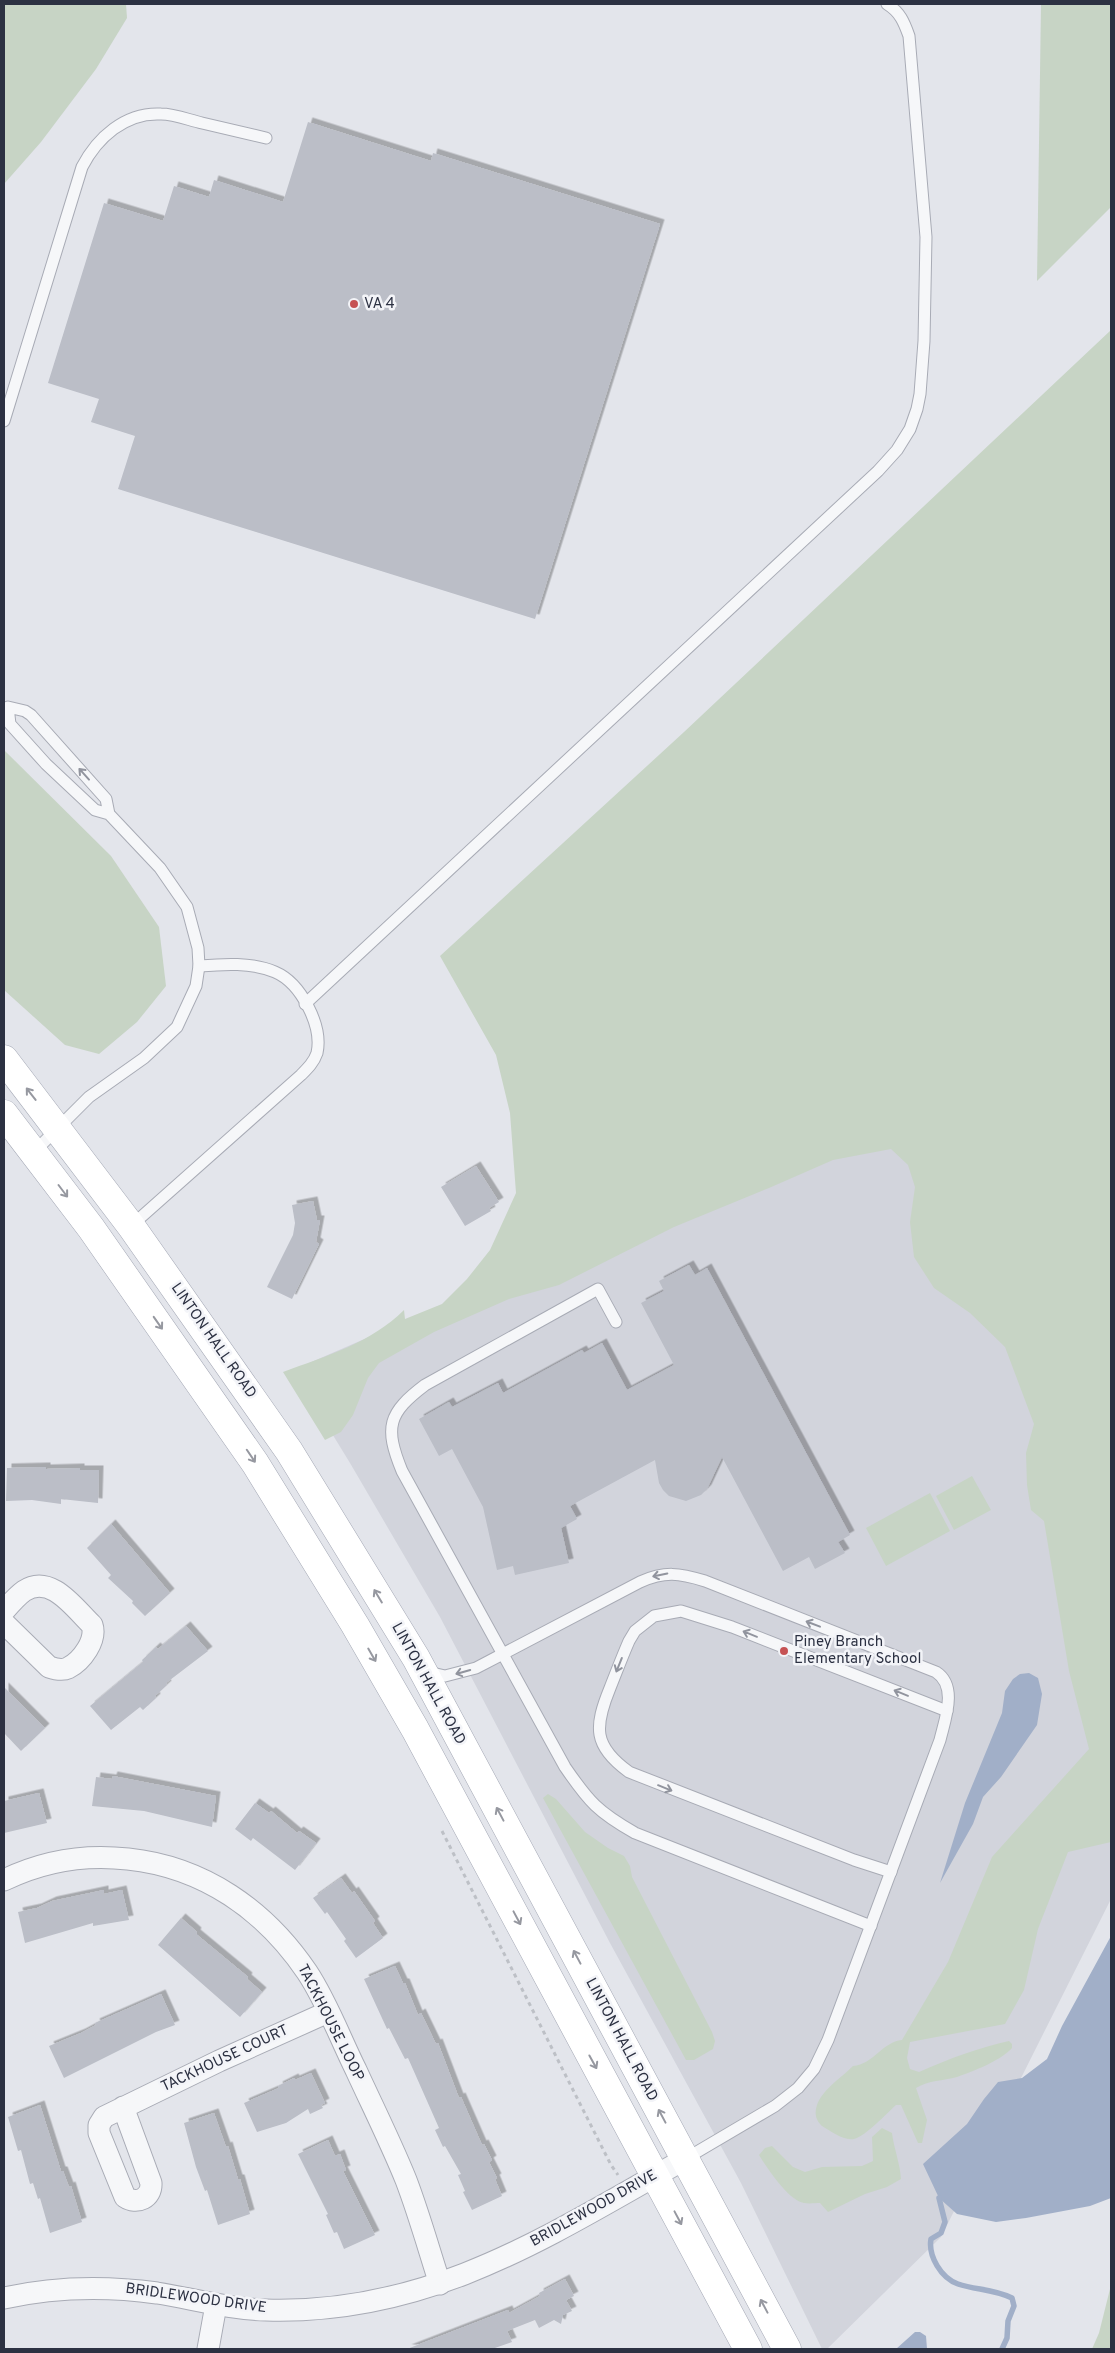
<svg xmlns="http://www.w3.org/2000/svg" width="1115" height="2353" font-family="Overpass,sans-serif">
<defs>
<filter id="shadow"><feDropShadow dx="4.5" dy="-4.5" stdDeviation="0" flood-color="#0004"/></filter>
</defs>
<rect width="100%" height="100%" fill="#e3e5eb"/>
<polygon fill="#d2d4dc" points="1111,1015 1111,1899 941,2237 827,2349 822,2349 741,2183 610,1943 440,1617 350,1463 293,1370"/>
<g fill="#c7d4c5">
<polygon points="4,4 126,4 127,18 96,69 41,142 4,184"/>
<polygon points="1041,4 1111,4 1111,207 1037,281"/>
<path d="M1111 330V1842L1068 1852 1038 1929 1024 1990 1005 2024 910 2042 907 2058 910 2069 919 2072C948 2059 978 2048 1009 2041L1012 2044V2048C1000 2061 974 2071 957 2077 943 2081 929 2080 916 2088L927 2120 922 2143H918L901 2105H896C886 2114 866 2136 854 2139 843 2141 831 2131 822 2126 816 2121 814 2113 817 2105 822 2090 842 2077 853 2066 874 2064 882 2042 902 2040L948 1962 992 1857 1089 1749 1069 1671 1044 1521 1031 1510 1027 1485 1026 1453 1034 1424 1005 1347 970 1313 934 1288 914 1257 910 1222 915 1187 908 1165 891 1149 833 1160 769 1188 674 1227 559 1285 509 1299 434 1332 379 1363 368 1378 353 1415 341 1432 325 1440 283 1372C326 1356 371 1343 404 1310L405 1319 442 1304 467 1279 490 1250 516 1193 510 1113 496 1055 440 956 684 732Z"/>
<polygon points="4,750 111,856 159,927 166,986 137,1022 99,1054 65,1045 4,990"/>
<polygon points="972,1476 991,1510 954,1530 936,1496"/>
<polygon points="930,1493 950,1531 886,1566 866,1528"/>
<polygon points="548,1794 556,1799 585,1832 608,1848 624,1856 630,1866 632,1877 712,2032 715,2041 713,2049 694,2060 686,2060 543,1798"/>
<path d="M882 2128 892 2133C894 2149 900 2163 901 2179L887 2187 865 2194 828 2212 820 2203C815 2203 809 2204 804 2203 789 2201 767 2168 759 2155L765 2148 772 2146 793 2167 805 2172 822 2167 862 2166 873 2161 872 2137Z"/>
<polygon points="1111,2285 1111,2349 1092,2349 1099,2333"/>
</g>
<g fill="#a1afc8">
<polygon points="1029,1673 1038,1678 1042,1694 1037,1725 1001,1777 983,1797 973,1824 940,1883 965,1803 1002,1713 1005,1691 1013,1679 1020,1674"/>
<polygon points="1111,1936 1111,2198 1090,2206 1026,2218 996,2222 957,2214 939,2198 923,2164 967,2124 984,2099 998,2082 1022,2078 1047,2059 1062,2026"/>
<polygon points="915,2332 920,2332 926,2336 927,2349 896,2349"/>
</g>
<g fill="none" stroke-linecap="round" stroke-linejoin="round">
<path stroke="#a1afc8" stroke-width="5.5" d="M939 2198 945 2222 941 2233 931 2239C928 2256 941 2278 958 2284 976 2290 993 2289 1012 2298L1014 2306 1008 2321 1007 2338 1002 2349"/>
</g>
<g fill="#bbbec7" filter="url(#shadow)">
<polygon points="308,122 431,161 433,153 660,224 535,619 118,489 135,436 91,422 99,399 48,383 104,203 163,221 174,186 209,197 214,180 283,202"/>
<polygon points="476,1166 499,1202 489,1208 491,1211 465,1226 441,1187"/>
<polygon points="313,1201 317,1220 320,1220 316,1242 319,1244 292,1299 267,1287 293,1235 295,1223 292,1205"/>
<polygon points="689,1265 695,1275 707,1268 850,1535 838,1542 845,1553 815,1569 809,1557 783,1571 722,1457 707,1489 701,1495 686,1501 669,1496 663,1490 659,1483 655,1460 570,1506 577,1519 561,1528 569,1563 515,1575 513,1566 497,1570 483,1507 452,1449 439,1456 419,1419 449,1402 452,1407 498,1383 503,1393 582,1350 584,1353 602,1343 627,1390 674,1365 641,1303 664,1291 659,1281"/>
<polygon points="46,1467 46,1469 80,1468 80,1470 99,1470 98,1503 61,1499 61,1504 32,1500 6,1501 7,1468"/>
<polygon points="111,1524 170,1593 145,1616 132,1603 133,1601 108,1578 111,1575 87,1548"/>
<polygon points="186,1626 208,1651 166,1683 167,1685 155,1696 156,1698 143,1710 140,1707 111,1730 90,1706 143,1662 142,1660 156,1647 158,1649"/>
<polygon points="4,1687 45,1728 21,1751 4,1733"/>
<polygon points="113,1776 216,1796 212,1827 144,1811 92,1806 96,1777 112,1779"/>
<polygon points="39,1793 47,1823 4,1833 4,1801"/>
<polygon points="255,1803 269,1813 271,1811 297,1833 299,1831 316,1843 295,1870 253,1838 251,1841 235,1829"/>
<polygon points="341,1878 352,1893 354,1891 375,1921 373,1923 383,1938 356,1958 344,1941 346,1939 327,1912 325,1914 313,1898"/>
<polygon points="104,1890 104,1894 122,1890 129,1920 93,1926 93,1923 25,1943 18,1912 37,1908 52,1901"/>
<polygon points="181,1918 197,1932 196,1934 248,1977 247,1979 262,1992 240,2017 158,1945"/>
<polygon points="395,1966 403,1983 405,1983 418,2015 421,2013 436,2044 438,2043 459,2098 461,2097 482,2145 484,2144 492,2160 489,2162 497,2178 495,2179 502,2196 472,2210 463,2192 465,2191 458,2175 461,2174 445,2146 443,2147 435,2130 439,2128 408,2058 405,2059 389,2028 387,2029 364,1979"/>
<polygon points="161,1994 175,2025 156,2032 64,2078 49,2046 81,2033 96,2025 95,2023"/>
<polygon points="311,2073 325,2103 321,2105 323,2108 310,2114 308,2109 286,2123 257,2132 244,2103 279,2088 278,2086 294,2078 295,2080"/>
<polygon points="40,2105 61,2171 63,2171 69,2187 71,2186 82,2222 50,2233 40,2198 38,2199 33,2183 30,2184 21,2150 18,2151 8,2117"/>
<polygon points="214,2113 226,2147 228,2146 238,2179 240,2179 250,2214 218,2225 207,2190 205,2191 196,2167 184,2123"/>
<polygon points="328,2140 335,2156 340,2154 346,2170 343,2171 375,2235 344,2249 337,2232 334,2233 326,2215 328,2214 298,2154"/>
<polygon points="565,2279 574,2296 566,2300 572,2311 563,2315 561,2324 554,2320 539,2328 535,2320 507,2331 512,2342 492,2349 407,2349 508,2310 509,2313 540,2296 539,2293"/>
</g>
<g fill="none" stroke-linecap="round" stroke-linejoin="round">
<defs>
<g id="lane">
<path d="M4 421 82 167C97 138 125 112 161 114 174 114 189 120 202 123 224 128 245 133 266 138"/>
<path d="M305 1004 878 471 897 450 910 429 917 409 920 394 924 341 926 237 909 36C904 22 900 12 887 4"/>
<polyline points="34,1152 89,1097 144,1058 177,1027 196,986 199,966 198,948 187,907 160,868 109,814 106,799 31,715 25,711 8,707 10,724 46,764 95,810 109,814"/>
<path d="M131 1226 301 1075C308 1068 314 1062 317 1053 323 1026 301 983 275 972 252 962 223 964 199 966"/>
<path d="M616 1322 598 1289 425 1385C388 1413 384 1427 402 1471L565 1767C589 1802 598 1812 635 1833L871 1926"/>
<path d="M428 1672 445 1676 476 1668 640 1582C665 1571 679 1573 705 1581L936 1672C958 1686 945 1719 940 1740L828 2040 814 2069 798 2088 775 2106 685 2159"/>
<path d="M891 1872 854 1860 629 1772C593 1746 594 1727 610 1688 616 1673 622 1657 629 1641L635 1631 654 1616 681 1611 732 1627 947 1711"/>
</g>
<g id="street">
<path d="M4 1611C10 1604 17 1596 24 1591 51 1573 75 1609 92 1625 97 1640 82 1661 68 1668 62 1671 55 1669 49 1667L4 1623"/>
<path d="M4 1880C43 1861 85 1854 128 1859 204 1867 265 1910 307 1972 327 2002 340 2038 356 2070 373 2107 391 2143 406 2180 419 2214 429 2250 440 2284"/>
<path d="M123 2107 151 2183C152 2198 137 2205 125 2197L99 2133V2125L104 2117 219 2061 328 2012"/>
<path d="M4 2298C54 2287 106 2286 157 2293 194 2299 229 2309 266 2310 430 2315 548 2236 685 2159"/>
<polyline points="208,2349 216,2305"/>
</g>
<g id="primary">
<polyline points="4,1059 131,1226 289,1451 416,1658 787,2349"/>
<polyline points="4,1114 91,1228 255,1463 355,1625 415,1729 748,2349"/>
</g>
</defs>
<use href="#lane" stroke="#a8abb5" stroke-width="13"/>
<use href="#street" stroke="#a8abb5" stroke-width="23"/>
<use href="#primary" stroke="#a4a8b5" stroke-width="29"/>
<polyline stroke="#bdc0c6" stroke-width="3" stroke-dasharray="4 4" stroke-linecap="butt" points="442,1831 611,2165 618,2175"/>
<use href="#lane" stroke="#f6f7f9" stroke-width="11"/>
<use href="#street" stroke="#f6f7f9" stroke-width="21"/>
<use href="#primary" stroke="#fff" stroke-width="28"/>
</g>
<defs><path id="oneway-shaft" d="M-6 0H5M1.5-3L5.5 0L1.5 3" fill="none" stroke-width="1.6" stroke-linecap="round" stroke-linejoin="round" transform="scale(1.25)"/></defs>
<g stroke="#91949e">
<use href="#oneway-shaft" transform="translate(84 774) rotate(-132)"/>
<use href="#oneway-shaft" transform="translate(660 1575) rotate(168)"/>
<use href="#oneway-shaft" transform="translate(813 1624) rotate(-159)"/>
<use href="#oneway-shaft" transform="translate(750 1634) rotate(-158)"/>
<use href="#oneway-shaft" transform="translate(619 1665) rotate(112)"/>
<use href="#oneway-shaft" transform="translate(463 1672) rotate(164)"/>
<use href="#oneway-shaft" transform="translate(901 1693) rotate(-158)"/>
<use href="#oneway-shaft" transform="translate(665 1788) rotate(22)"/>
</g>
<g stroke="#9698a0">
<use href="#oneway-shaft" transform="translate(31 1094) rotate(-128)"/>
<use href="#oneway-shaft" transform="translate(63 1191) rotate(53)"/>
<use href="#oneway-shaft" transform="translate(158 1323) rotate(55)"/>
<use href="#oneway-shaft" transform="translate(251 1456) rotate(56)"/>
<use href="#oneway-shaft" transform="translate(378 1596) rotate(-121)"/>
<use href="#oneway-shaft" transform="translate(372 1655) rotate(60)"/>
<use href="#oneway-shaft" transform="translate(500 1814) rotate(-118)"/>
<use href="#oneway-shaft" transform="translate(517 1918) rotate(62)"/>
<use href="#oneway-shaft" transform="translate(577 1957) rotate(-118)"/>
<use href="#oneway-shaft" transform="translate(593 2062) rotate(61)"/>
<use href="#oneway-shaft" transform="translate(662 2116) rotate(-118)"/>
<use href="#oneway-shaft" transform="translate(678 2218) rotate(62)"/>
<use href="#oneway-shaft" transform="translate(764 2306) rotate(-118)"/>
</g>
<g fill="#c65254" stroke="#f3f4f8" stroke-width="2">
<circle cx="354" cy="304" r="5"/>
<circle cx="784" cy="1651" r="5"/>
</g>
<g text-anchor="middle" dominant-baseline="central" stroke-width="5" stroke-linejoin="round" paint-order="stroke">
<g font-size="15" fill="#2c3142" stroke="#f3f4f8" text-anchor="start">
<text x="364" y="304">VA 4</text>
<text x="794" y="1642">Piney Branch<tspan x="794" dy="17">Elementary School</tspan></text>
</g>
<g font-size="15" fill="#2c3142" stroke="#f3f4f8">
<text transform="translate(213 1341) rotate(55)">LINTON HALL ROAD</text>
<text transform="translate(428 1684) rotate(61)">LINTON HALL ROAD</text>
<text transform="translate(330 2023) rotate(63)">TACKHOUSE LOOP</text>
<text transform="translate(621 2040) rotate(62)">LINTON HALL ROAD</text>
<text transform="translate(225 2059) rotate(-25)">TACKHOUSE COURT</text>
<text transform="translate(594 2209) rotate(-29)">BRIDLEWOOD DRIVE</text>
<text transform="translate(196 2299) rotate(8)">BRIDLEWOOD DRIVE</text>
</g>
</g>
<rect width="1115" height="2353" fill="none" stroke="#2c3142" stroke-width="10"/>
</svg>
